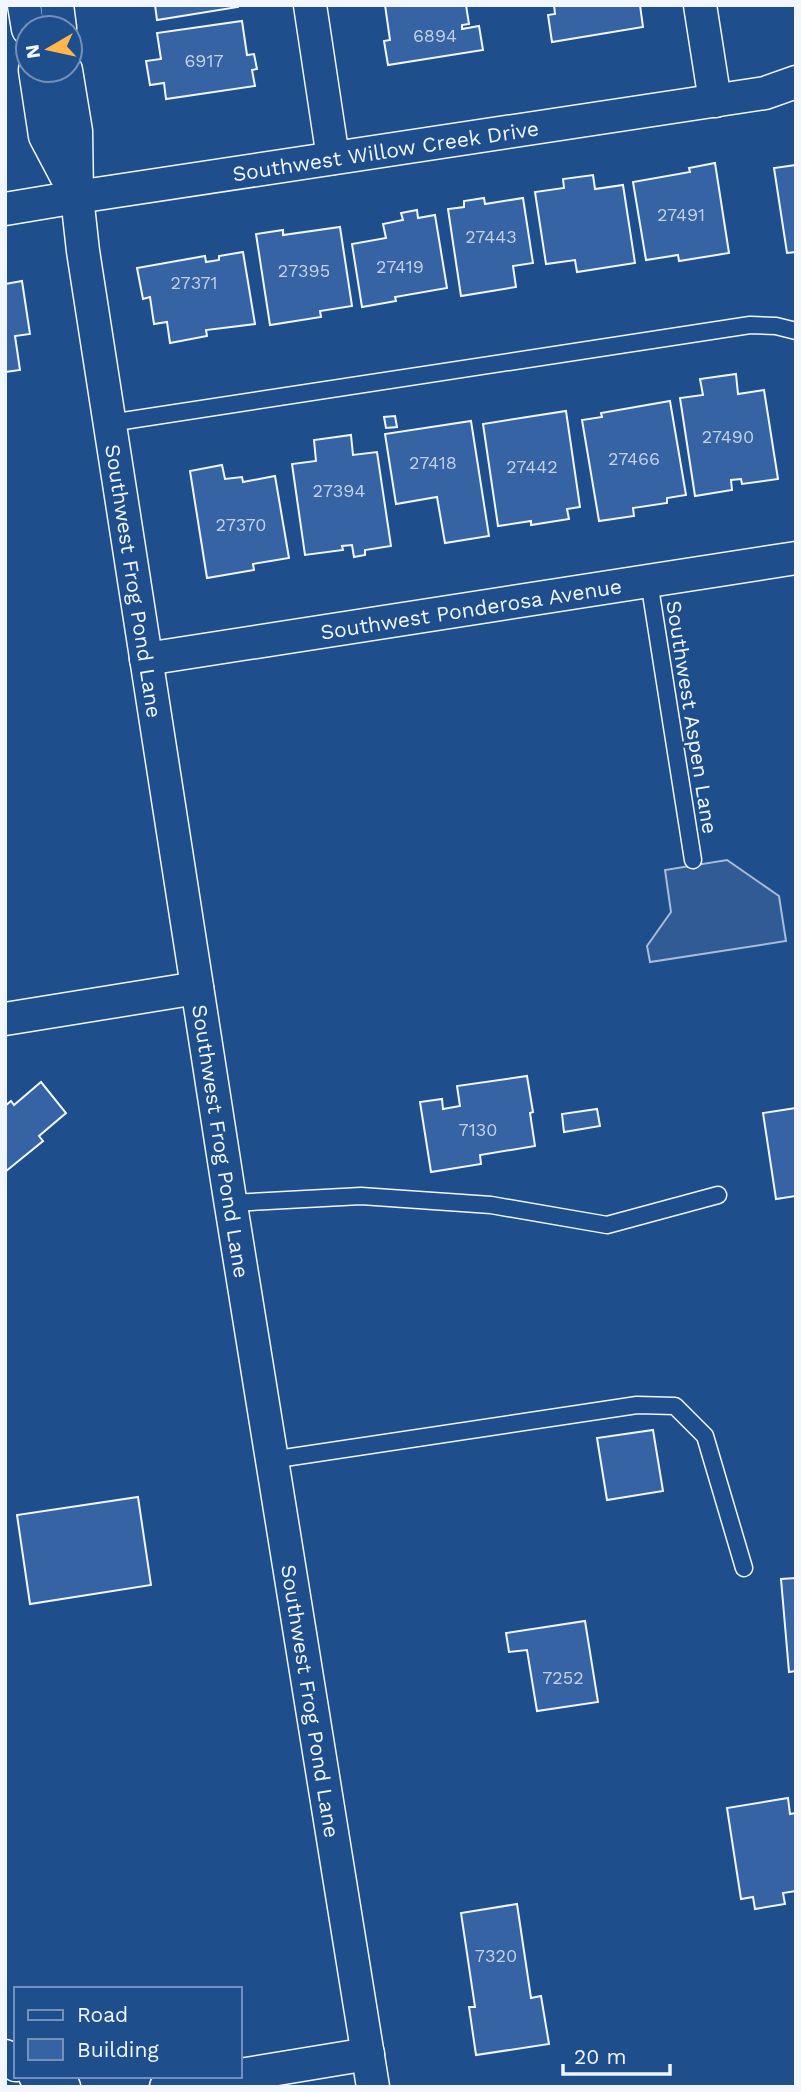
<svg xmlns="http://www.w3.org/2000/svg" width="801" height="2092" font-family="'Work Sans',sans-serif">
<rect width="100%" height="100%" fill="#1f4e8c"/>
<polygon fill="#305b95" stroke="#a8bbd7" stroke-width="2" points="727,860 779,896 786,941 650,962 647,946 671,912 665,870"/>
<g fill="#3563a3" stroke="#f2f6ff" stroke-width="2">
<polygon points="155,5 238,5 238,7 157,20"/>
<polygon points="385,5 466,5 469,24 462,25 462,29 479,26 483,50 388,65 384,41 390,40"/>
<polygon points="554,5 640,5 643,27 552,42 548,15 555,14"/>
<polygon points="242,21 247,55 254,54 257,69 252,70 255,86 166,99 164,83 150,85 146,61 161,59 157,33"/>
<polygon points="715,163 729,253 679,261 678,255 646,260 633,182 690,172 689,168"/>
<polygon points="796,165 796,252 787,253 774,168"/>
<polygon points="593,175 595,189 623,185 635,263 577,272 575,260 546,264 535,192 564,188 563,179"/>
<polygon points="484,198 485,204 523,198 533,263 513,266 516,287 461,296 448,209 464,207 464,201"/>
<polygon points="417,210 418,218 435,215 447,288 395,297 396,301 362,307 352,244 386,238 383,224 403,220 401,213"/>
<polygon points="340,227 352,306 320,311 321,317 270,325 256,234 283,230 283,235"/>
<polygon points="243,252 255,324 206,330 207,336 170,343 167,322 154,324 150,297 143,299 137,268 205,256 206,262 219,260 219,256"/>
<polygon points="22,281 30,334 15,336 20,370 5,372 5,284"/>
<polygon points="736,374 738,394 764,390 778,479 742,484 741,479 731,480 732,490 695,496 680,398 703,395 700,379"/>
<polygon points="670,401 686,495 667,498 667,503 633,508 634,516 599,521 582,420 602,417 601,413"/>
<polygon points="566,411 580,507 567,509 569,519 531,525 531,521 498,526 483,424"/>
<polygon points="395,416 397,427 386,428 384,417"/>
<polygon points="471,421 489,536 445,543 437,497 396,504 385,434"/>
<polygon points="351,435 353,455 377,452 391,546 365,550 365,555 354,557 352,545 342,546 343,550 305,555 292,464 316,461 314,440"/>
<polygon points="222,465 225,479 242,477 243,482 275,476 289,558 253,564 254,570 207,578 190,471"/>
<polygon points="527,1076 533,1112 530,1113 535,1146 480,1155 481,1164 431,1172 420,1102 442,1099 443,1109 460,1106 457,1086"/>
<polygon points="41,1082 66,1113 39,1136 43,1141 5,1172 5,1106 11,1101 14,1105"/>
<polygon points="796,1108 796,1196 776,1199 763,1113"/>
<polygon points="597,1109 600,1126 564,1132 562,1114"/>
<polygon points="653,1430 663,1491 607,1500 597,1438"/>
<polygon points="138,1497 151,1585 30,1604 17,1515"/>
<polygon points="796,1578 796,1671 789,1672 781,1579"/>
<polygon points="585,1621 598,1702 537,1711 527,1650 509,1652 506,1633"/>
<polygon points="788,1798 790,1814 796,1813 796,1891 783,1893 785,1904 755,1909 753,1897 741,1899 727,1808"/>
<polygon points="517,1904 531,1998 541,1996 549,2044 476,2055 469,2007 475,2007 461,1913"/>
</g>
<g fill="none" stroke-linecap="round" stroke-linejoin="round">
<defs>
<g id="service">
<polyline points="110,423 750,325 776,326 796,331"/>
<polyline points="649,581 693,860"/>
<polyline points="231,1203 361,1196 491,1205 607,1225 718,1195"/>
<polyline points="271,1460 637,1405 675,1406 705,1436 744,1568"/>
</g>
<g id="minor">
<polyline points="24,5 28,29"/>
<polyline points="57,5 60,28"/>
<polyline points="310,5 333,158"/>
<polyline points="700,5 715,101"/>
<polyline points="35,70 45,136 73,189"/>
<path id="s1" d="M66 70 76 131 77 197 83 251 229 1193 373 2087"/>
<path id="s2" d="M5 209 77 197 765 93 796 82"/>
<path id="s3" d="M146 659 796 558"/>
<polyline points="5,1019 197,988"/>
<polyline points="5,2056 16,2065"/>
<polyline points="240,2075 368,2054"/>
<polyline points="35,2076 64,2087"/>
<polyline points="166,2087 232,2076"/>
</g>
</defs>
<use href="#service" stroke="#f2f6ff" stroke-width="19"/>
<use href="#minor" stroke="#f2f6ff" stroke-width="35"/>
<use href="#service" stroke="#1f4e8c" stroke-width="16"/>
<use href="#minor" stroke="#1f4e8c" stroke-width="32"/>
</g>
<g text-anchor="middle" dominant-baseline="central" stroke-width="5" stroke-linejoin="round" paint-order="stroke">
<g font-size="18" fill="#c3d1e8">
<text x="435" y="35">6894</text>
<text x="204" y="60">6917</text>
<text x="681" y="214">27491</text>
<text x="491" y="236">27443</text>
<text x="400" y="266">27419</text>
<text x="304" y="270">27395</text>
<text x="194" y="282">27371</text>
<text x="728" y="436">27490</text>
<text x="634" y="458">27466</text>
<text x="433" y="462">27418</text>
<text x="532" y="466">27442</text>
<text x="339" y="490">27394</text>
<text x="241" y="524">27370</text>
<text x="478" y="1129">7130</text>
<text x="563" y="1677">7252</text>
<text x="496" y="1955">7320</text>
</g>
<g font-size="21" fill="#f2f6ff" stroke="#1f4e8c">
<text stroke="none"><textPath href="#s2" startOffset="385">Southwest Willow Creek Drive</textPath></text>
<text stroke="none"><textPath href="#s1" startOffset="516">Southwest Frog Pond Lane</textPath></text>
<text stroke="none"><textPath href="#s3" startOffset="329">Southwest Ponderosa Avenue</textPath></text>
<text transform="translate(692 717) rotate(81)">Southwest Aspen Lane</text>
<text stroke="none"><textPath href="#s1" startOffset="1083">Southwest Frog Pond Lane</textPath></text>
<text stroke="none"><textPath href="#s1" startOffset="1650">Southwest Frog Pond Lane</textPath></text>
</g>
</g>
<rect width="801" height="2092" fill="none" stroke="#f2f6ff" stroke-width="14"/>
<rect x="14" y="1987" width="228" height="91" fill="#1f4e8c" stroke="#7391ba" stroke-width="2"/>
<rect x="28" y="2010" width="35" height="10" fill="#1f4e8c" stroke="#7391ba" stroke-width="2"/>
<text x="77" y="2022" font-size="21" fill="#f2f6ff">Road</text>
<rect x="28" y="2039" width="35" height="21" fill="#3563a3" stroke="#7391ba" stroke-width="2"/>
<text x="77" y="2057" font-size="21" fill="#f2f6ff">Building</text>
<g transform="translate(49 49) rotate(261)"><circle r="33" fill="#1f4e8c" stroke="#7391ba" stroke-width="2"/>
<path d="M0-5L12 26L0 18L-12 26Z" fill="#ffb74d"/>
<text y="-10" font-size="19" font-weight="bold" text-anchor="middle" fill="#f2f6ff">N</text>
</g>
<path d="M563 2064v10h107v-10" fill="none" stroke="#f2f6ff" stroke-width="3.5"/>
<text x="574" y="2064" font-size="21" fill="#f2f6ff" stroke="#1f4e8c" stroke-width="5" paint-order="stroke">20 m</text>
</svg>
